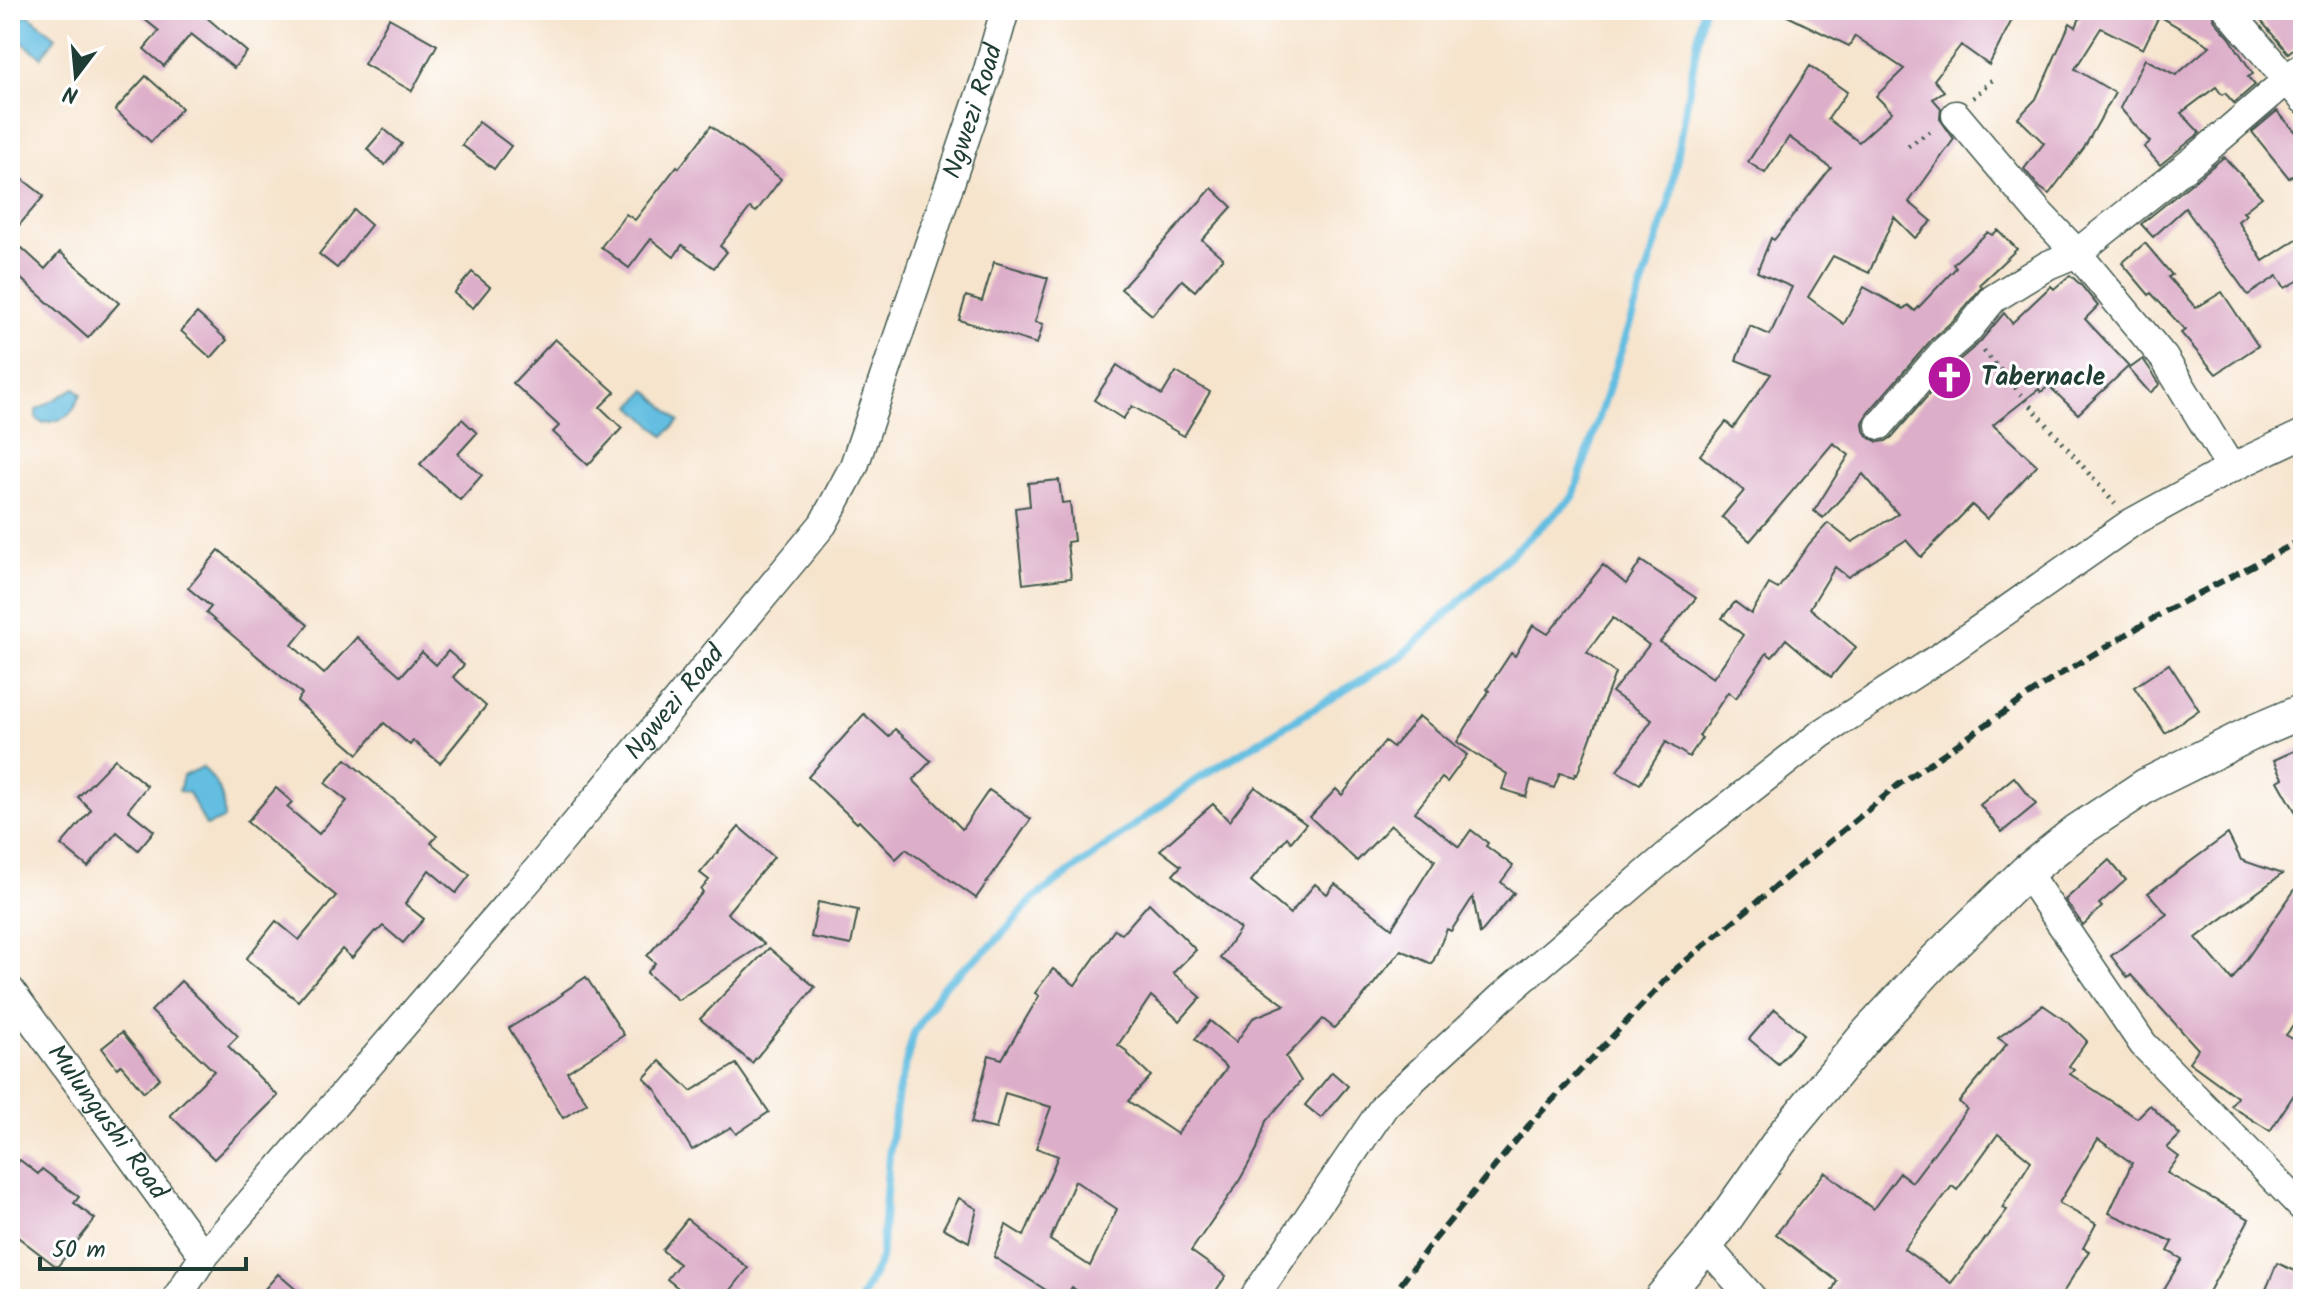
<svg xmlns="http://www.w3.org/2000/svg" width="2313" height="1309" font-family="Kalam,sans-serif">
<rect width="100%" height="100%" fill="#fff"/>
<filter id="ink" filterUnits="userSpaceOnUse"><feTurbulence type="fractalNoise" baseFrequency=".0125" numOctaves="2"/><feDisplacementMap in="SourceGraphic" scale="16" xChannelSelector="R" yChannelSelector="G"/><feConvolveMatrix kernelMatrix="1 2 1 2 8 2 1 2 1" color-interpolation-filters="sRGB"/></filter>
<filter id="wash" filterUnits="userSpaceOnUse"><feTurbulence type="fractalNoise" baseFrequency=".006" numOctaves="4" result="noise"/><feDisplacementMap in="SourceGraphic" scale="32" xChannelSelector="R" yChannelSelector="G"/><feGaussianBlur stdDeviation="1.8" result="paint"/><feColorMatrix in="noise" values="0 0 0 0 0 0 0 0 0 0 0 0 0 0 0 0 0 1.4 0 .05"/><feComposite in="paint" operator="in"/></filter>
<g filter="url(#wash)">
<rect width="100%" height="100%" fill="#f6e4cd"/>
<g fill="#63bee1" stroke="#417e8a" stroke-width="2">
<polygon points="26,13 56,37 41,57 10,32"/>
<path d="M75 388 81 394C71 417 67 420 42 423L36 418V410Z"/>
<polygon points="647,390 679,421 664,436 632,406"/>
<path d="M203 767C220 786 224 794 224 819L206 826 189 793 179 791 183 776Z"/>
</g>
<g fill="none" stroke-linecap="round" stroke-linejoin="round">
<polyline stroke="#63bee1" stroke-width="8" points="861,1299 881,1259 889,1155 898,1093 914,1033 944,985 993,944 1033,899 1199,778 1401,656 1573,497 1669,203 1703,10"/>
</g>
<g id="blocks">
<g fill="#ddaec9" fill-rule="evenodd">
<polygon points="133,10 212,10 206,17 247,52 234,68 191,34 164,66 144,49 159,31"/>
<polygon points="1775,10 2017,10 1989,65 1961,45 1934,80 1944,91 1933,99 1941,108 1940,119 1954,139 1909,202 1932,221 1915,238 1894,217 1869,273 1833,256 1808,297 1844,324 1864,287 1904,309 1908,305 1915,311 1956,268 1953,264 1988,232 1992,235 1998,230 2017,249 1980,284 1982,287 1955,319 1932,339 1867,414 1863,423 1864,431 1868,437 1878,442 1886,441 1892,437 1957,362 1980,342 2004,313 2012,323 2051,286 2054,289 2070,275 2081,285 2098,306 2085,319 2129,366 2078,414 2049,386 2041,392 2039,389 1993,425 2037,465 1987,519 1972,505 1921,557 1906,540 1848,577 1835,567 1810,608 1856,647 1831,677 1786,639 1772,657 1767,653 1736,698 1728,692 1699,736 1702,738 1689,757 1666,742 1640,784 1617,771 1652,720 1612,692 1649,645 1613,618 1587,652 1615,673 1577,775 1575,774 1574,777 1560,773 1554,788 1531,780 1526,797 1502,789 1507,774 1457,742 1489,691 1487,689 1511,653 1515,656 1533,625 1548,634 1603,565 1626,584 1641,561 1696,598 1660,642 1713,678 1743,635 1722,618 1735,602 1751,614 1769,584 1778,589 1809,544 1828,523 1852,542 1898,514 1863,474 1823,518 1814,511 1849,455 1833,443 1750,541 1722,517 1744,491 1700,455 1726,422 1733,428 1771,374 1736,360 1750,326 1770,335 1792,287 1757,272 1771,238 1774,240 1831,168 1789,137 1765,173 1748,162 1810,66 1847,92 1828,119 1859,142 1892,112 1876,96 1904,69 1855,36 1849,46"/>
<polygon points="2063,10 2211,10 2215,21 2230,38 2253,74 2248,77 2255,85 2234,103 2225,93 2222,95 2216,87 2181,113 2200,133 2160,165 2144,147 2150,142 2120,108 2145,59 2176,75 2210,46 2159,16 2143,49 2101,28 2075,69 2115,93 2084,148 2049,194 2039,187 2024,169 2044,143 2018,118 2036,99 2070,23 2076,27 2080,18"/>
<polygon points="2252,10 2303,10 2303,41 2288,53"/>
<polygon points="389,18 437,45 412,91 364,64"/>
<polygon points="146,76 182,108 151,142 115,110"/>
<polygon points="2277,111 2303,140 2303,167 2289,178 2252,132"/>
<polygon points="479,122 511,146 494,169 462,145"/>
<polygon points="711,126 781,179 756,212 750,208 720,246 727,252 714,268 682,245 674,257 651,239 629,268 601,247 626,214 635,220 677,166 679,168"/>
<polygon points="384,129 402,144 385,165 367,149"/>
<polygon points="2224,157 2262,197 2243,212 2246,215 2238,221 2263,261 2303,235 2303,278 2285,288 2277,276 2248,295 2185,208 2153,237 2141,224"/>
<polygon points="21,178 44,196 10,236 10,191"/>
<polygon points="1212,188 1232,207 1202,240 1223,258 1195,291 1182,280 1152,315 1121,289"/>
<polygon points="354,210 371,225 337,268 319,254"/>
<polygon points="2145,243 2172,275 2168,277 2196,308 2222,292 2258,346 2216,374 2181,333 2185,330 2151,293 2149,295 2122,263"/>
<polygon points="22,248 45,269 60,252 119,303 88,338 10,269 10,262"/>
<polygon points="994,262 1048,278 1035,322 1043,324 1037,344 959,320 966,296 982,301"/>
<polygon points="472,272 490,287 473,308 454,293"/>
<polygon points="197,313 227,340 211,358 181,331"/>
<polygon points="555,339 615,392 600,407 622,428 588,465 553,432 559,426 513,383"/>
<polygon points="2143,359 2160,384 2150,393 2129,369"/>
<polygon points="1117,365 1162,395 1176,372 1210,392 1184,436 1132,406 1123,419 1094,400"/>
<polygon points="462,419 477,433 458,454 482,475 460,500 420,464"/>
<polygon points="1059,480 1062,503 1070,502 1074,541 1067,542 1071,578 1023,584 1015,508 1030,506 1028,483"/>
<polygon points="219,550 308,625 292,645 324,674 357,637 401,676 422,652 436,665 448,651 464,665 453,677 486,706 440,763 413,741 410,745 384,723 358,754 297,701 302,694 206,613 211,607 188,588"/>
<polygon points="2169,664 2199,710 2165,733 2134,687"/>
<polygon points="864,714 889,737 895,729 931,761 913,780 962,829 989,790 1031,819 976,898 906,849 896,859 859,821 857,823 808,777"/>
<path d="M1419 716 1467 755 1447 782 1442 778 1415 812 1459 847 1471 830 1488 843 1486 846 1513 866 1501 882 1514 893 1480 934 1473 897 1451 931 1447 929 1432 964 1401 950 1360 1001 1334 1028 1323 1019 1286 1057 1301 1081 1266 1121 1257 1149 1238 1183 1191 1251 1226 1276 1210 1299H1087L1072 1287 1064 1299H1060L994 1257 1006 1225 1024 1236 1058 1156 1036 1148 1051 1107 1005 1093 996 1129 971 1123 989 1055 1002 1059 1039 996 1035 993 1053 969 1075 985 1115 929 1122 934 1149 903 1196 950 1173 973 1201 997 1180 1021 1151 996 1118 1045 1128 1052 1127 1053 1151 1076 1128 1101 1177 1134 1227 1068 1195 1039 1210 1021 1236 1042 1253 1018 1285 1005 1220 958 1240 929 1173 875 1181 866 1160 850 1213 804 1229 821 1255 787 1306 824 1291 842 1287 837 1251 881 1290 914 1315 884 1327 894 1335 884 1392 928 1435 860 1391 825 1357 861 1310 817 1336 789 1342 795 1385 741 1393 747ZM1075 1181 1117 1209 1090 1266 1050 1240Z"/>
<polygon points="2303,747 2303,825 2278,781 2283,778 2274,760"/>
<polygon points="115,759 147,786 128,810 154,831 138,850 117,832 88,867 61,845 91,810 78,797"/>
<polygon points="346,759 437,836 431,843 470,875 456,893 429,870 405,904 424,919 403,943 383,926 377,932 375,931 352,958 342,949 298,1001 246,959 276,921 299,940 336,896 247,822 276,788 292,802 287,807 319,834 347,801 325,783"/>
<polygon points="2014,777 2036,804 2002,832 1980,805"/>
<polygon points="739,827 774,857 727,913 764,944 678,1000 647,973 655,963 647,956 703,892 701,890 709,880 700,873"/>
<polygon points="2228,834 2241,860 2282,874 2196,938 2232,980 2303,878 2303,1013 2286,1035 2303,1045 2303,1081 2270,1131 2231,1106 2237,1097 2189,1062 2198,1049 2131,975 2128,978 2111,956 2167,914 2148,893"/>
<polygon points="2109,860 2126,880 2099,904 2102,907 2083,925 2065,900"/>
<polygon points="818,902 858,910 851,945 811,937"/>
<polygon points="769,948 815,987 752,1063 700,1019"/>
<polygon points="586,977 624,1035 567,1072 587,1103 563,1118 509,1028 548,1005 563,994 562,993"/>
<polygon points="181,981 238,1036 228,1046 278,1096 214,1159 170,1115 214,1071 151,1011"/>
<path d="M2043 1005 2069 1023 2087 1041 2069 1066 2074 1070 2070 1074 2137 1118 2150 1105 2180 1135 2167 1148 2179 1157 2167 1173 2249 1219 2205 1299H2158L2182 1259 2168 1251 2173 1242 2109 1213 2132 1163 2098 1139 2059 1203 2096 1224 2083 1248 2089 1251 2059 1299H1828L1837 1281 1776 1234 1825 1172 1873 1209 1900 1173 1912 1182 1967 1109 1959 1102 2007 1044 1998 1038ZM1998 1134 2031 1161 2002 1208 2007 1210 1951 1283 1904 1249 1952 1186 1957 1190Z"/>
<polygon points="1775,1009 1804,1034 1778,1064 1749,1039"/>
<polygon points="122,1032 160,1078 144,1092 121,1065 117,1068 102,1048"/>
<polygon points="660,1061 691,1091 736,1064 769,1112 736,1134 731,1127 692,1150 656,1090 644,1078"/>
<polygon points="1332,1072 1348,1086 1321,1118 1305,1105"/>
<polygon points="20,1160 38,1174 42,1169 79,1197 74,1203 95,1219 57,1267 10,1231 10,1173"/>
<polygon points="959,1198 977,1209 969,1242 943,1228"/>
<polygon points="687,1219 748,1268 724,1299 692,1299 667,1279 679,1264 662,1250"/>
<polygon points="2277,1263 2302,1274 2291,1299 2262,1299"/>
<polygon points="278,1274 307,1299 256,1299"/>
</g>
</g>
</g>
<g filter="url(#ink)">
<use href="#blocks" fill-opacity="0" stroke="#3f564b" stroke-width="2"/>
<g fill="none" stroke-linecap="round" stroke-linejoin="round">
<defs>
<g id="minor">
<polyline points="2228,10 2303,99"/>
<polyline points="1956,115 2039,213 2077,253 2164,358 2231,468"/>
<polyline points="1880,425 1945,350 1967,331 1993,299 2048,265 2077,253 2200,155 2303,66"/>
<polyline points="2026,872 2143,1044 2303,1208"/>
<path id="s1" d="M10 990 204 1256"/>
<polyline points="1706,1246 1753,1299"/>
<path id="s2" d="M176 1299 204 1256 543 863 823 524 854 466 986 77 1005 10"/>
<polyline points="1253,1299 1385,1105 1502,997 1683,842 1821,734 1943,655 2131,523 2231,468 2303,434"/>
</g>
<polyline id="tertiary" points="1661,1299 1706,1246 1787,1131 1868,1033 1935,961 2026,872 2076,832 2147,785 2256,731 2303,711"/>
</defs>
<use href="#minor" stroke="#3f564b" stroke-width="31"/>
<use href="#tertiary" stroke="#3f564b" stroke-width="37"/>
<g stroke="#3f564b" stroke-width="5" stroke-dasharray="2 6" stroke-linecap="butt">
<polyline points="1973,98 1992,80"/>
<polyline points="1908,146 1934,129"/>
<polyline points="1984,351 2115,504"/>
</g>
<use href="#minor" stroke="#fff" stroke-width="28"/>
<use href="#tertiary" stroke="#fff" stroke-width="34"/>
<polyline stroke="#1f3d34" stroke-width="6" stroke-dasharray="12 6" stroke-linecap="butt" points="1390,1299 1426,1250 1529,1125 1677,968 1898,785 2054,678 2169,609 2303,539"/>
</g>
</g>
<defs>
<symbol id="church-disc" viewBox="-11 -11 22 22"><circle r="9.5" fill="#b5179e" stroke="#fff"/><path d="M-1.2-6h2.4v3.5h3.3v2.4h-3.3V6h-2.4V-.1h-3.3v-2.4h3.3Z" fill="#fff"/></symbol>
</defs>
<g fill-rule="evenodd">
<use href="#church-disc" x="1924" y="352" width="51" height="51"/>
</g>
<g text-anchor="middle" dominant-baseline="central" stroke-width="6" stroke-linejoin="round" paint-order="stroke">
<g font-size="26" fill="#1f3d34" stroke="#fff">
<text stroke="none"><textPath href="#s2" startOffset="1450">Ngwezi Road</textPath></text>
<text stroke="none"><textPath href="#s2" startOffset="778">Ngwezi Road</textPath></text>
<text stroke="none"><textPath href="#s1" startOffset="164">Mulungushi Road</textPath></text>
</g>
<g font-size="26" font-weight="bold" fill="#1f3d34" stroke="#fff" text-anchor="start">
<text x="1981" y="378">Tabernacle</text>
</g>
</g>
<rect width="2313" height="1309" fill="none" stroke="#fff" stroke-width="40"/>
<g transform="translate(76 76) rotate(196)" stroke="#ffffff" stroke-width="6" paint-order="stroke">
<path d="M0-6L14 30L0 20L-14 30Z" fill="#1f3d34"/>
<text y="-12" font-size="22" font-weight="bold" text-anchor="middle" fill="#1f3d34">N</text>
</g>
<path d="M40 1257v12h206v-12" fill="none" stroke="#1f3d34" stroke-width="4"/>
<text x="52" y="1257" font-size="24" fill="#1f3d34" stroke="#ffffff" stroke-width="6" paint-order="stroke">50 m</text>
</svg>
